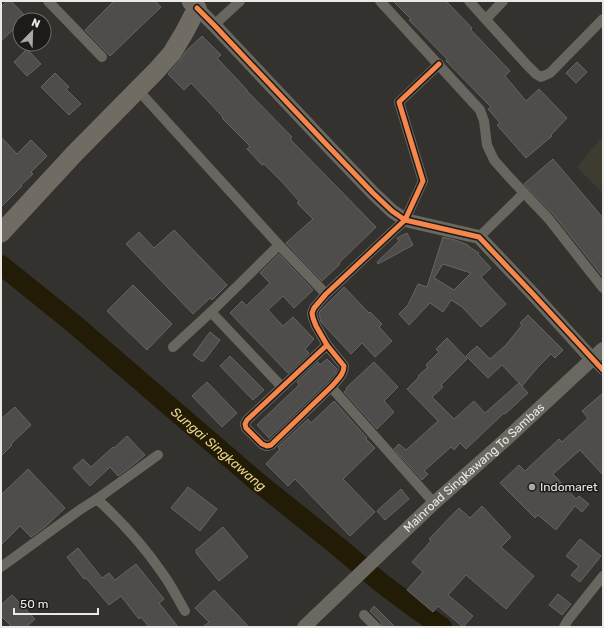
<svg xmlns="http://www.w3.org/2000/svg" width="604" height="628" font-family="Rubik,sans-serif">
<rect width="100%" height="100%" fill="#34322f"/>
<polygon fill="#3e3c31" points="603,136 603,193 577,167"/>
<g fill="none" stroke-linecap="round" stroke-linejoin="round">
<path stroke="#221b06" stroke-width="20" id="s1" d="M1 265 73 323 254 479 341 549 380 582 416 609 442 627"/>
</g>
<g fill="#4e4d4b" stroke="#676563" fill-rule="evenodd">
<polygon points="7,1 11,1 29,20 20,20 20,33 15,28 1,41 1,7"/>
<polygon points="114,1 155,1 161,7 110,56 85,30"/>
<polygon points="393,1 446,1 472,28 471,30 510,71 505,76 526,101 539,89 567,118 551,135 552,136 526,158 497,125 500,123 488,109 491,107 446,61 447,59 409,20 411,19"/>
<polygon points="202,36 221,55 217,58 247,90 247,91 292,137 290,139 376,227 339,263 340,264 322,281 286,243 313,219 297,203 299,201 283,183 264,164 262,165 247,149 250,146 222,118 223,117 191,83 184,90 168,74 180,60 186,51"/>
<polygon points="27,49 41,64 27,76 14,62"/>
<polygon points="577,62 587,72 576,83 566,73"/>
<polygon points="55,73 69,87 66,89 81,104 69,115 41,87"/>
<polygon points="1,137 17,154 31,140 47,156 31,172 33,174 21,185 22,186 1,207"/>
<polygon points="553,159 603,218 603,277 553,214 524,184"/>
<polygon points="174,230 227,285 212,300 210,298 193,314 126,244 139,232 154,248"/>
<polygon points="407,233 413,245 378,264 377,262 399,241 397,238"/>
<path d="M443 237 455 240 468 245V246L479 253 478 254 491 268 481 277 506 304 481 327 462 307 451 300 443 312 430 303 409 325 399 314 408 305 418 284 427 287ZM443 264 471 273 454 290 434 278Z"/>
<polygon points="279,254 313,290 294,308 283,296 268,310 283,326 293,317 314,339 305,349 309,353 288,373 230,313 242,301 246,306 270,283 260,273"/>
<polygon points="133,285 172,324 147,350 107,311"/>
<polygon points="344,287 369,313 370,312 382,324 379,327 392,341 375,357 362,343 351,354 321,322 319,314 320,311"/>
<polygon points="528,315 563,350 555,358 551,354 538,367 522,386 502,365 488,378 466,356 477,346 490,359 506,345 522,325 520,323"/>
<polygon points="210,332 220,340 204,361 201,361 193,355"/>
<polygon points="447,338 467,359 441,385 443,387 432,397 454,419 474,401 485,413 519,383 528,393 505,414 504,413 466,449 460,443 454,450 451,447 424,471 428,474 422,480 394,449 399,444 406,450 438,421 407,389 419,377 418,376 428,367 426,365 439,352 436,349"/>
<polygon points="230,356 264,390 253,400 220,366"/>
<polygon points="327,359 337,369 335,373 328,381 269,438 257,425 299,385 297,382 318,362 320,365"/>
<polygon points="374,362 398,387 384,401 394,412 377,429 344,392 347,389 346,388"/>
<polygon points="207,382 237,413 222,427 192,396"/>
<polygon points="603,393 603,475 580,450 553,474 576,499 579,496 589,504 582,512 575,506 556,530 538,515 535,518 500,483 519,465 525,471 559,439 562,442 588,418 582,411"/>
<polygon points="334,401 367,438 366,439 375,448 343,479 375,512 350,536 295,479 288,486 266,464 280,449 278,447 308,419 311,423"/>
<polygon points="15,407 31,425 11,444 12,445 1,456 1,419"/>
<polygon points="127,436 145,455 138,461 118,476 110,467 90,486 73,468 83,459 91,467 113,447 114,448"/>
<polygon points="28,469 65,508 45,527 31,537 20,526 1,545 1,495"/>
<polygon points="188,487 217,509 200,531 171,508"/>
<polygon points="401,489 409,499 385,520 377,511"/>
<polygon points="482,506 511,537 501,547 534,576 506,609 466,575 448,595 473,616 463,627 438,606 433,612 407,590 423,572 412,562 431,541 429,539 459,508 470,518"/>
<polygon points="223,527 248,557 219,581 196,553 196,550"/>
<polygon points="580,539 601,556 580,582 571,575 579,566 566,556"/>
<polygon points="78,548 102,578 109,573 115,580 136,564 164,599 159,603 178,627 149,627 141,617 139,619 121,596 109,605 86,578 84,579 67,557"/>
<polygon points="214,590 249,627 203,627 209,622 195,608"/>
<polygon points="558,594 571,604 562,615 549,605"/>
<polygon points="12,595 35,619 26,627 12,627 1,616 1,605"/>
<polygon points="374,606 395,627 382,627 381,622 370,611"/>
</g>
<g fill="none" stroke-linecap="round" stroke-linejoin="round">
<g stroke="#69665f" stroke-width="10">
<polyline points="48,1 102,57"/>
<polyline points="380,1 480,110 484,121 487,145 494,160 509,177 548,218 603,288"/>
<polyline points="469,1 527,65 536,74 541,77 550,73 603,19"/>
<polyline points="486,19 503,1"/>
<polyline points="214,25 240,1"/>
<polyline points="138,90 279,245"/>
<polyline points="479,237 524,193"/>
<polyline points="211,312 282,387"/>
<path d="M327 345 344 366C344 374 338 379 333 385L271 445 267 446 262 444 246 428 245 424 247 420 327 345 316 326 313 318 312 313 314 308 326 294 405 220 423 181 399 102 439 64"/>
<polyline points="173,347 211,312 279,245 326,294"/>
<polyline points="592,359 603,370"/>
<polyline points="331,387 434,503"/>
<polyline points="97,499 158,455"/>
<path d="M1 567 81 509 97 499C121 521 144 546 163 574 171 585 178 599 185 611"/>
<polyline points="364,615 376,627"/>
<polyline points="564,627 568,620 603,576"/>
</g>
<g stroke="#6b6861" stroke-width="14">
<polyline points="197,8 214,25 328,146 373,193 392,211 405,220 479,237 532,293 592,359"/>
<path id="s2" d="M304 627 434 503 503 442 603 349"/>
</g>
<polyline stroke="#706c64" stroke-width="19" points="1,233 75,153 156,71 172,53 184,33 197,8 191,1"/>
<defs>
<g id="cycleway">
<polyline points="197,8 214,25 328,146 373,193 392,211 405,220 479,237 532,293 603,370"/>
<path d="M327 345 344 366C344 374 338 379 333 385L271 445 267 446 262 444 246 428 245 424 247 420 327 345 316 326 313 318 312 313 314 308 326 294 405 220 423 181 399 102 439 64"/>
</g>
</defs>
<use href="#cycleway" stroke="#1c1b18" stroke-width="8"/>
<use href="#cycleway" stroke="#f5874c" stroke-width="5"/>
</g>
<circle fill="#aaa9a5" stroke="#1c1b18" stroke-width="1.5" cx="532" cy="487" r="4"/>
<g text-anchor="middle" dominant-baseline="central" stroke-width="3" stroke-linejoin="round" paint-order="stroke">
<g font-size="12" fill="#eae9e5" stroke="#1c1b18">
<text stroke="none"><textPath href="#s2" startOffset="233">Mainroad Singkawang To Sambas</textPath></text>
</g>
<g font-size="12" fill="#eae9e5" stroke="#1c1b18" text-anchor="start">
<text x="540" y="487">Indomaret</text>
</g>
<g font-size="13" font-style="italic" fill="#ebd48b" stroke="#1c1b18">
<text stroke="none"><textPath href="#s1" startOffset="285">Sungai Singkawang</textPath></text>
</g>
</g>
<rect width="604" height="628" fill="none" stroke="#eae9e5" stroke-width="4"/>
<g transform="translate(32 32) rotate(23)"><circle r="19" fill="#1c1b18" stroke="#6e6d6a"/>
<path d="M0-3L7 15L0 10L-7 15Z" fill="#aaa9a5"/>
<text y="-6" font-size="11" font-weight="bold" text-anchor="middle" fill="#eae9e5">N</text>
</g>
<path d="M14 608v6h84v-6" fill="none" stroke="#eae9e5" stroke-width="2"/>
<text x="20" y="608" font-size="12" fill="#eae9e5" stroke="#1c1b18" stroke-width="3" paint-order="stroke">50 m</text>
</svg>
